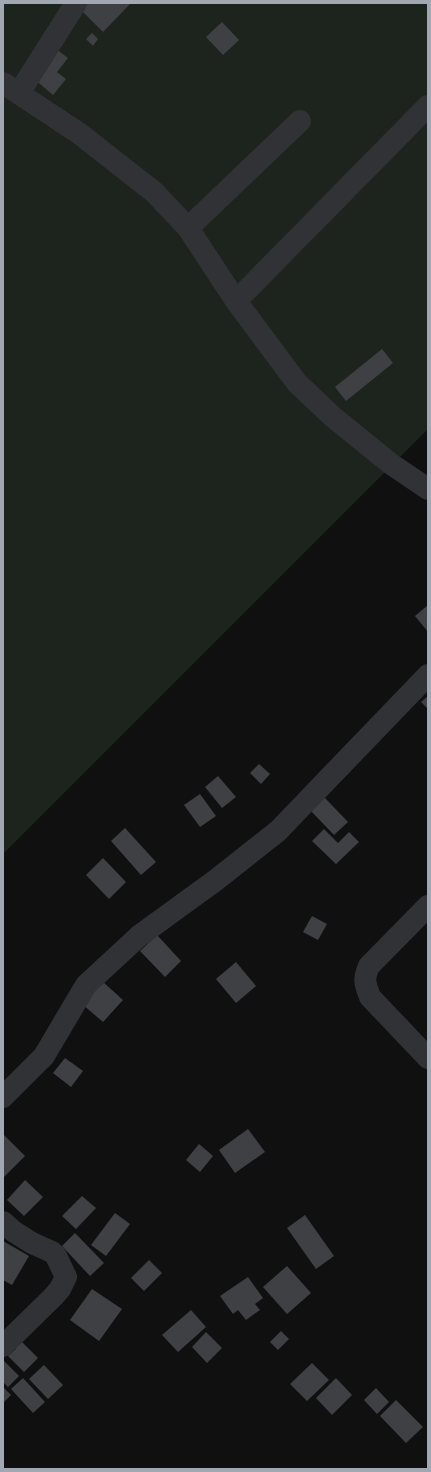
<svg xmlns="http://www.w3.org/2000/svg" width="431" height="1472" font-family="'Nunito Sans',sans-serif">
<rect width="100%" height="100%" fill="#101011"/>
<polygon fill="#1d241d" points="3,3 428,3 428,429 3,854"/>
<g fill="#3f4044">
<polygon points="81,3 131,3 103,32 77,6"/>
<polygon points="222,22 239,40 223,55 206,37"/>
<polygon points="92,33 98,39 93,46 86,39"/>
<polygon points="56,49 68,58 57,72 66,79 53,95 33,78"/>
<polygon points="382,349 393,363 346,401 335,387"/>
<polygon points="428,605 428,632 415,616"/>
<polygon points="428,696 428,709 421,702"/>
<polygon points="259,764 270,774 261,784 250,773"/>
<polygon points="218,776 236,797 222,808 205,787"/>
<polygon points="200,794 216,816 200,827 184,805"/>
<polygon points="324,797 348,822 334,835 310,810"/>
<polygon points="125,828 156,862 141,875 111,841"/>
<polygon points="324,829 338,843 349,832 359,842 336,864 312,841"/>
<polygon points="103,858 126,882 109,899 86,875"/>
<polygon points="312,916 327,924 318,940 303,932"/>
<polygon points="157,935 181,961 165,977 140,951"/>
<polygon points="236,962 256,986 236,1003 216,979"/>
<polygon points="102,981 123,1000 103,1022 82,1004"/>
<polygon points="65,1058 83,1071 71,1087 53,1073"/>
<polygon points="248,1129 265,1152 235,1173 219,1150"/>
<polygon points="3,1134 25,1156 3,1178"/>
<polygon points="199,1144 213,1156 200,1172 186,1160"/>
<polygon points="25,1180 43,1197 24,1216 7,1200"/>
<polygon points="82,1196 96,1208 76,1229 62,1216"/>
<polygon points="115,1213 130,1224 106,1256 91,1245"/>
<polygon points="305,1215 334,1256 316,1269 287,1228"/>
<polygon points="75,1233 104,1263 90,1276 62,1246"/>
<polygon points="3,1241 29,1256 12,1285 3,1280"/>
<polygon points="149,1260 162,1273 144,1291 131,1278"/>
<polygon points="287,1266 311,1293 287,1314 263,1287"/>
<polygon points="248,1277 263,1298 255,1304 260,1310 246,1320 238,1310 233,1314 220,1296"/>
<polygon points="92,1289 122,1309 99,1341 70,1320"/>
<polygon points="191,1310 206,1327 178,1352 162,1335"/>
<polygon points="281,1331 289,1339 278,1350 270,1342"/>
<polygon points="206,1332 222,1348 207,1363 192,1347"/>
<polygon points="17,1337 38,1358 24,1372 8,1356 16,1349 11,1344"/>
<polygon points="3,1360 19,1376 8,1387 3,1382"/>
<polygon points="312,1363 329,1380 307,1401 290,1384"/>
<polygon points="44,1365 63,1385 48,1399 29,1379"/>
<polygon points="23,1378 45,1402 33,1413 11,1389"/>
<polygon points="336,1378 352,1395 332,1415 316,1398"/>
<polygon points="3,1387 11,1395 3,1403"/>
<polygon points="376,1388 389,1402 377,1414 364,1400"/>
<polygon points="396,1400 423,1427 406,1443 380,1416"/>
</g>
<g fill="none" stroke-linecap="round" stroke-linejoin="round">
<g stroke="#313236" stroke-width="22">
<polyline points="3,83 80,134 154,192 188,228 236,301 297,383 333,417 391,464 428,489"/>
<polyline points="19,93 76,3"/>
<polyline points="188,228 300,121"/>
<polyline points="236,301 428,106"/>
<path d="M428 906 369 966C363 980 365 983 370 997L428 1058"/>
<polyline points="3,1097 44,1056 86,985 139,936 216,880 278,831 428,675"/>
<polyline points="3,1222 13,1231 32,1243 52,1252 56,1256 66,1277 60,1289 53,1297 3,1346"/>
</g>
</g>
<rect width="431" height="1472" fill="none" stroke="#a2a8b1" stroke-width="8"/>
</svg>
